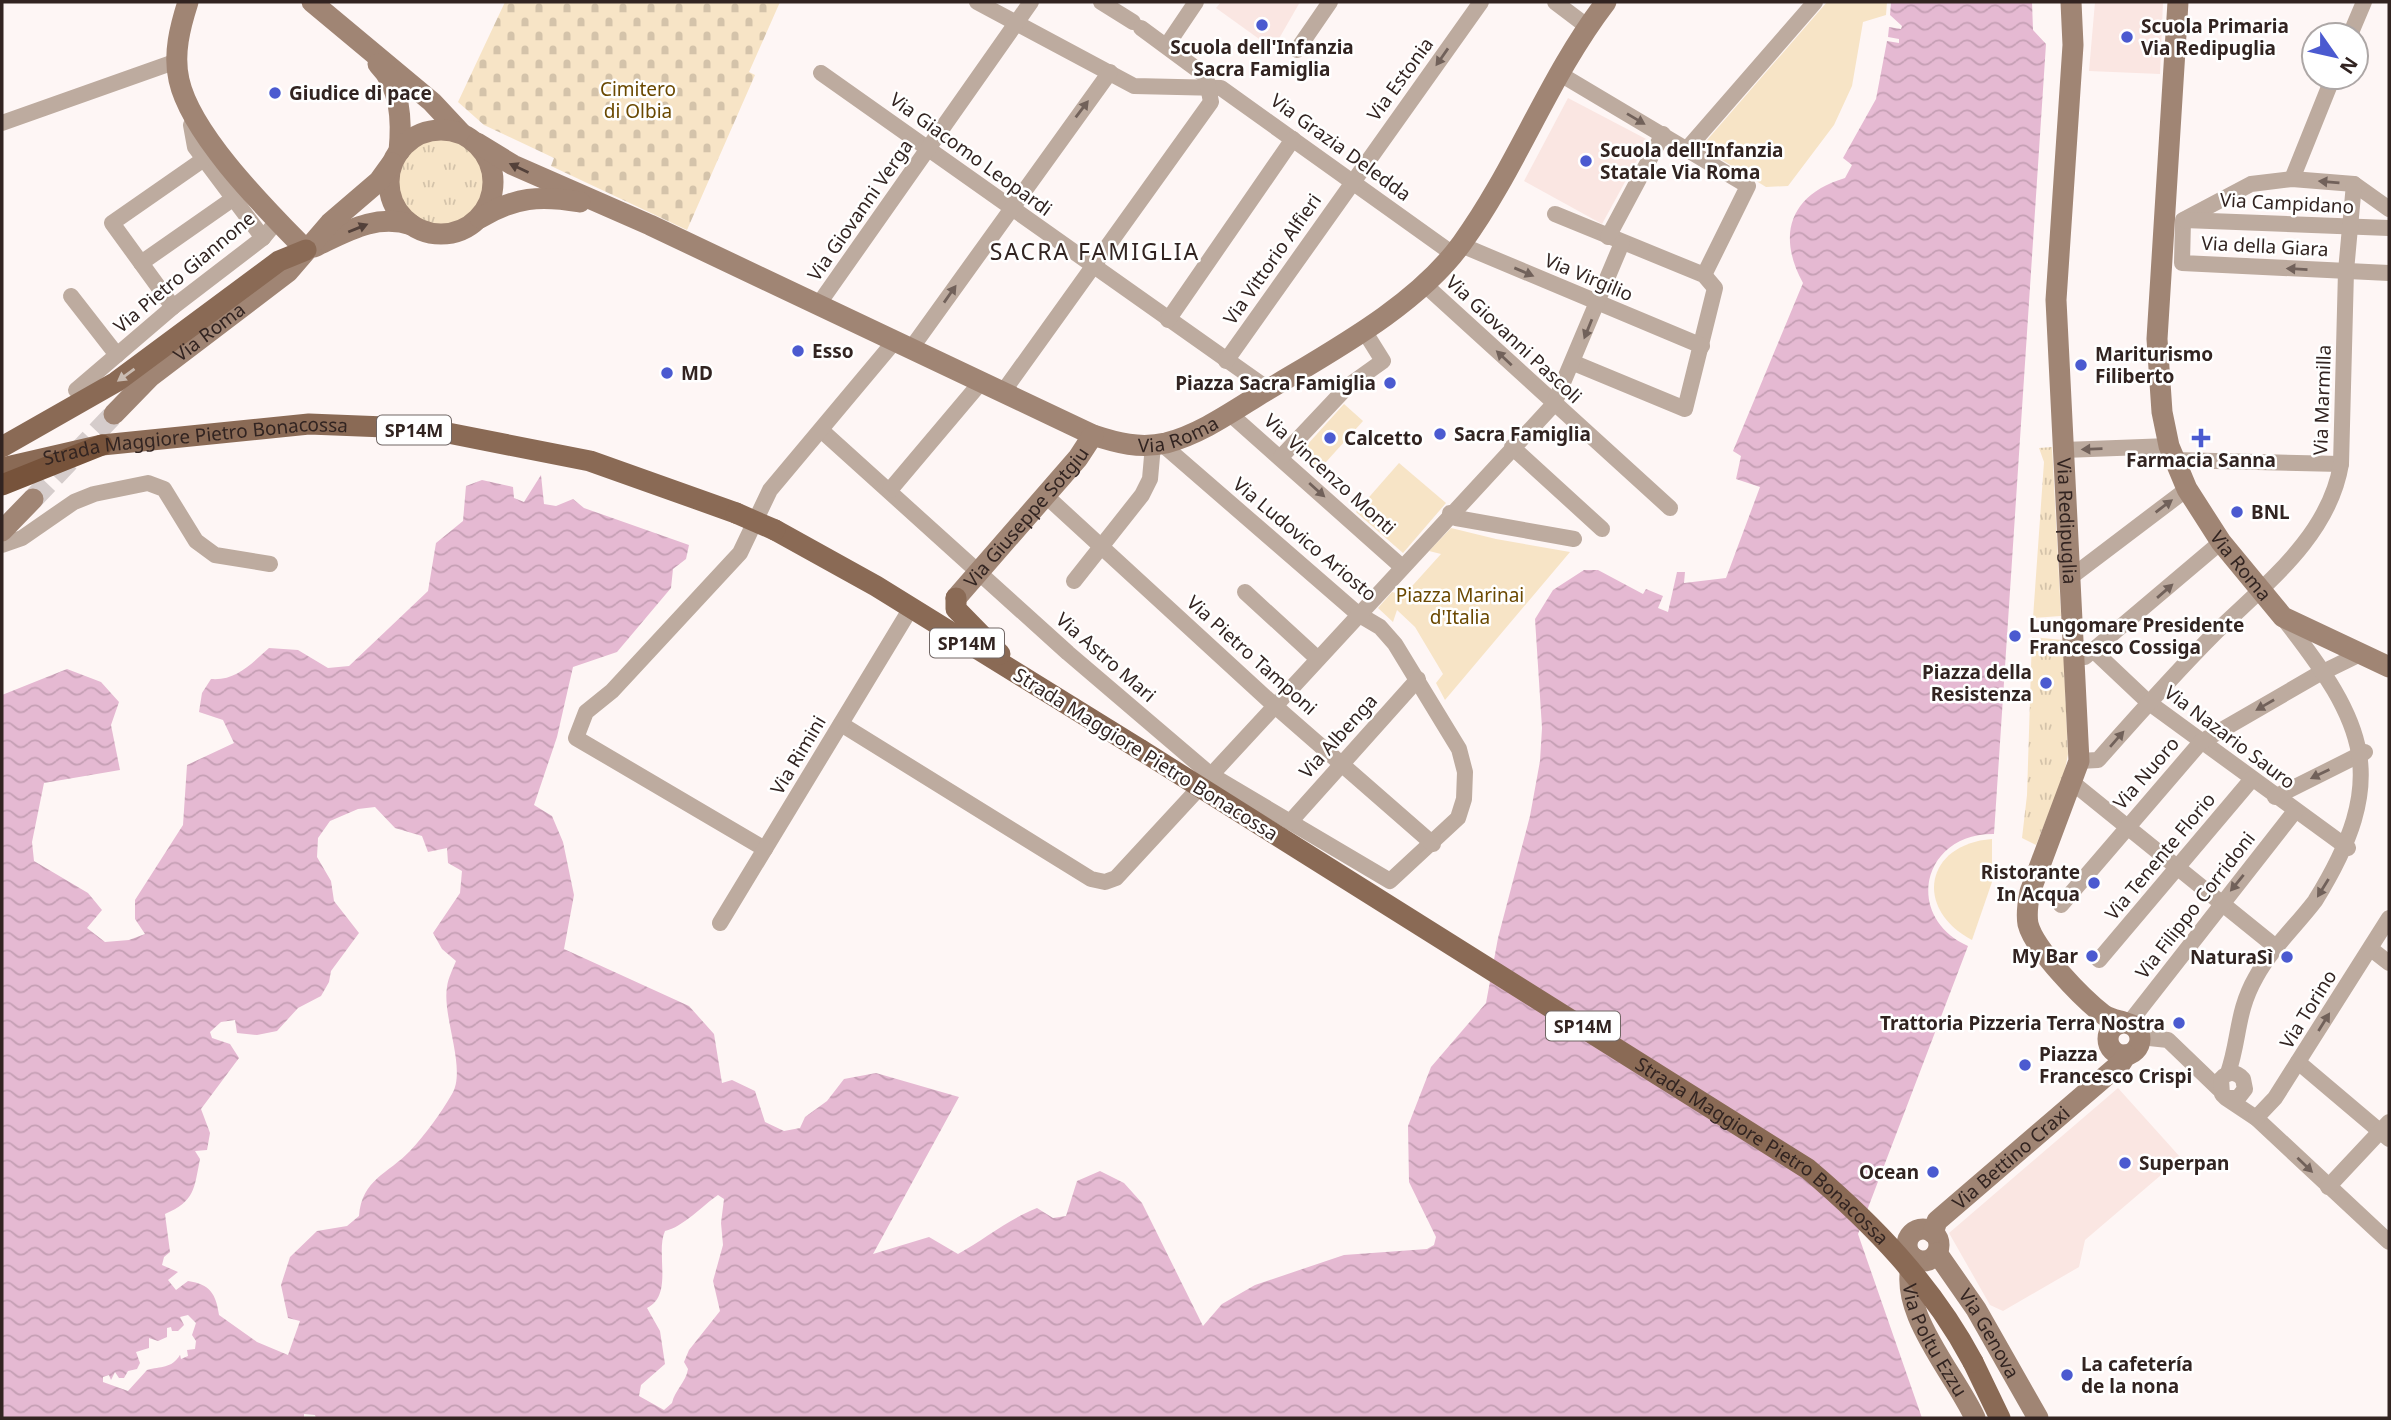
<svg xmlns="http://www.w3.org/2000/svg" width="2391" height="1420" font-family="'Noto Sans',sans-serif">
<defs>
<pattern id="grass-tufts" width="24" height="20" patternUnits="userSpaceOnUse" patternTransform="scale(1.75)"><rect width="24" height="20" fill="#f7e4c6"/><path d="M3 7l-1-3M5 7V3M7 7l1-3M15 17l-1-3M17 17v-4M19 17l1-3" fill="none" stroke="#d4c3aa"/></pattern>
<pattern id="cemetery-stones" width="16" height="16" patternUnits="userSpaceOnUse" patternTransform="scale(1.75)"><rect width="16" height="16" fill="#f7e4c6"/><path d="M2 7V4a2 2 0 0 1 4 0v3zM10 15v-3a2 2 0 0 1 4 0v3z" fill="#d4c3aa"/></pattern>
<pattern id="water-waves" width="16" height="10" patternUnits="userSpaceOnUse" patternTransform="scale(1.75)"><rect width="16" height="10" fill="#e5b9d2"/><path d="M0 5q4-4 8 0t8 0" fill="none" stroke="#c59fb4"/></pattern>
</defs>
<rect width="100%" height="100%" fill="#fef6f5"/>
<g fill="#fae6e2">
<polygon points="1221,2 1300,2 1273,49 1216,8"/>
<polygon points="2095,2 2163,2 2160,74 2089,71"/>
<polygon points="1568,98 1648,140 1602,224 1524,181"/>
<polygon points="2118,1088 2181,1158 2085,1240 2079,1267 2003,1311 1990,1305 1949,1233"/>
</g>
<g fill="url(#grass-tufts)">
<circle cx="441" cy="182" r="44"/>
<polygon points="2052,447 2061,616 2033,618 2044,462 2039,448"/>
<polygon points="2032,637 2063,640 2068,754 2064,775 2036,845 2022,838 2027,795"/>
</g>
<polygon fill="url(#cemetery-stones)" points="505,2 780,2 749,72 755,75 687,230 551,166 554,158 484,125 458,102"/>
<g fill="#f7e4c6">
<polygon points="1827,2 1887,2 1886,15 1863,22 1852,86 1834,125 1788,186 1766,187 1701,147"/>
<polygon points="1344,404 1363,421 1317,472 1298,455"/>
<polygon points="1399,463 1446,503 1403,553 1356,512"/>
<polygon points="1451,528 1496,539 1570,552 1445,700 1436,683 1443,674 1415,627 1397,610 1393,622 1378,608 1392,592 1404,595 1441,554 1429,551"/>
<path d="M1992 839V882L1972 940C1913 909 1925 844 1992 839Z"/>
</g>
<path fill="url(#water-waves)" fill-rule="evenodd" d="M1891 2H2032L2033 30 2046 44 1994 834C1922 833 1903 917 1968 946L1858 1234 1922 1418H316L315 1415 304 1414V1418H2V695L67 669 101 682 119 702 111 725 120 770 44 783 32 842 34 861 88 893 102 910 87 928 105 942 129 940 145 934 135 919V900L183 825 187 765 234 743 223 720 199 712 202 693 211 679C236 681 251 664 269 648L298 650 328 668 349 666 428 591 436 543 463 521 466 486 482 480 513 487 514 498 524 502 541 475 544 504 556 506 573 499 584 508 689 545 686 559 673 569 671 588 617 652 573 667 557 737 534 805 552 816 563 842 574 895 564 949 689 1006 714 1034 722 1083 732 1080 755 1091 765 1122 784 1131 800 1128 805 1117 827 1101 844 1079 876 1073 959 1097 873 1254 929 1237 958 1254C985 1239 1009 1219 1037 1208L1053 1218 1066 1216 1077 1181 1100 1171 1124 1183 1142 1203 1203 1326 1222 1304 1255 1285 1344 1255 1427 1249 1434 1245 1436 1237 1409 1182 1408 1126 1431 1067 1486 1003 1498 938 1530 816 1540 761 1542 728 1535 619 1553 590 1584 570H1598L1643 594 1646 589 1663 596 1658 608 1668 612 1677 572H1685L1684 583 1726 578 1760 487 1736 479 1741 456 1733 451 1803 283C1776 234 1791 194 1845 178L1852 165 1843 158 1876 99 1887 41 1899 43V39L1888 37 1889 27 1901 29 1902 26 1890 15ZM375 807 395 828 422 836 428 852 447 848 448 863 462 871 460 893 433 933 442 949 456 961C453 969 448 978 447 987 442 1017 467 1069 452 1094 441 1113 425 1135 410 1151 388 1174 362 1179 359 1216L347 1226 317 1231 290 1257 281 1285 288 1318 300 1321 288 1355 257 1342 219 1315C216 1294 210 1284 188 1281L176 1290 168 1280 178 1272 162 1265 164 1257 170 1252 165 1214C195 1201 194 1189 200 1159L195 1151 207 1150 210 1133 201 1109 239 1058 230 1044 212 1038 210 1032 221 1022 235 1020 237 1033 257 1035 277 1031 298 1008 321 996 329 982 331 971 359 933 334 901 331 881 317 857 318 838 330 821 358 809ZM718 1195 724 1199 721 1223 723 1245 713 1281 720 1311 689 1350 684 1362 688 1369C686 1382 675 1390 672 1403L664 1410 639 1396 641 1385 665 1364 660 1331 647 1308C674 1295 655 1253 665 1231 683 1227 702 1206 718 1195ZM188 1315 196 1323 192 1335 196 1341 195 1349 187 1350 188 1356 181 1359 180 1355C171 1369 161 1366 147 1370L128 1391 103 1382V1377L109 1375 111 1380 115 1372 119 1378H124L128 1371 137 1369 140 1363 136 1352 149 1348V1338L158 1341 167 1337V1328L171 1327 172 1331H178L184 1325 180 1317Z"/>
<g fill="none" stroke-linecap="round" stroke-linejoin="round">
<polyline stroke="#d5cccb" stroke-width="21" stroke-dasharray="21 10" stroke-linecap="butt" points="33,499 114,414"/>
<g stroke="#bdab9f" stroke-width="16">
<polyline points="977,2 1134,86 1221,88 1453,254"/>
<polyline points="1101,2 1133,22"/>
<polyline points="1555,2 1588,27"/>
<polyline points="2350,35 2364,2"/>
<polyline points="1167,45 1196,2"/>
<polyline points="1297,50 1330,2"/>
<polyline points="821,73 1268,389"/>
<polyline points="1560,74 1748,186 1704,275"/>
<polyline points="195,118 191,125 195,147 263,238"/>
<polyline points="2,123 177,61"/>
<polyline points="1687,149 1815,2"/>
<polyline points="2292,179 2333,77"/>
<polyline points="2389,209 2354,184 2292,179 2251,184 2183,220 2182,263 2389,273"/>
<polyline points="1555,214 1704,275 1715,288 1685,409 1574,363"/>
<polyline points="2184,220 2389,228"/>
<polyline points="1608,237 1663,134"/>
<polyline points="1461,245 1702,346"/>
<polyline points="141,263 234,198"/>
<polyline points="1424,284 1670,508"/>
<polyline points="71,296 117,355"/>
<polyline points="818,305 1031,2"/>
<polyline points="173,307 112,223 204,159"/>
<polyline points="1168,320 1293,139"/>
<polyline points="910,350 1110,72"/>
<polyline points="1226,361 1481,2"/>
<polyline points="76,390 173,307 263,238 277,221"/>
<polyline points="1003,392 1211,102 1206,76 1141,28"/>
<polyline points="1229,413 1402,567"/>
<polyline points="821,430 1068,653 1211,775 1390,881 1458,818 1464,799 1465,772 1459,749 1395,644 1380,627 1358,614 1162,444"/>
<polyline points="1512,447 1602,529"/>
<polyline points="2064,450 2169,446"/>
<polyline points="1281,457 1348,386 1383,361 1363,329"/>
<polyline points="2174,460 2341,464"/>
<polyline points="890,490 982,381"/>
<polyline points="1045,495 1275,706 1433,844"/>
<polyline points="1450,513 1456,518 1574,539"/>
<polyline points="2,545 22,538 74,502 94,494 148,483 164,489 196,541 215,555 270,564"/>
<polyline points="2071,577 2187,489"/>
<polyline points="1074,581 1142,495 1150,479 1153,445"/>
<polyline points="1245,592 1318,659"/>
<polyline points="2094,651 2148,702 2348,848"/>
<polyline points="2085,657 2221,542"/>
<polyline points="841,724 1091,879 1105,882 1116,878 1554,404 1622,243"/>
<path d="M2079 761 2098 760C2136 717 2174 674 2215 633 2264 585 2329 537 2341 464L2346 271 2354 184"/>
<polyline points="2073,783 2277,948"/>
<polyline points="2275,797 2365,752"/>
<polyline points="1290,822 1418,679"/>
<polyline points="765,849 576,738 586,712 612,691 740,553 770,490 894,342"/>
<polyline points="2061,905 2201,742 2315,676 2360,654"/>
<polyline points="720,923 911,608"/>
<polyline points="2371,949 2389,963"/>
<polyline points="2099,960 2252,779"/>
<polyline points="2126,1023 2133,1018 2295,811"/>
<polyline points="2140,1037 2168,1040 2219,1089"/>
<polyline points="2298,1062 2389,1139"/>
<path d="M2228 1073C2240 1038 2236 1012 2256 977 2271 949 2296 926 2315 901 2391 778 2367 725 2283 618"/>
<path d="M2226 1098H2238L2245 1089 2243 1079C2236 1071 2228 1071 2221 1079L2222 1094 2226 1098 2256 1118 2389 1242"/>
<polyline points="2256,1118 2275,1098 2389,918"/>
<polyline points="2328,1187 2389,1122"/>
</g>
<g stroke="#a08574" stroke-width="21">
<path d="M188 2C180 27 173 54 179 80 191 135 267 210 306 250"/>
<polyline points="312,2 432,102 461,133"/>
<path id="s1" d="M2071 2 2073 45 2056 300 2079 761 2030 892C2028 902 2026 913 2028 924 2034 949 2083 999 2104 1015 2110 1019 2117 1020 2124 1022"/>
<path id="s2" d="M2178 2 2157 339 2162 412 2169 446 2187 489 2221 542 2283 617 2389 667"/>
<path d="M378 64C401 87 402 121 399 152"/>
<circle cx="441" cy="182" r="52"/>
<path id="s3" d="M477 143 513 165 650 225 1093 435C1117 443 1140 449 1166 443 1201 434 1233 411 1264 392 1330 352 1417 306 1462 243 1517 167 1549 76 1606 2"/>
<path d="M480 218C515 197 540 195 580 202"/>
<path d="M314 247C346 232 376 213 412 225"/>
<path id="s4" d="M114 414 150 377 288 272 330 223 379 181 392 163"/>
<polyline points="2,531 33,499"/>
<path id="s5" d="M956 598 1078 458 1093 435"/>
<circle cx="2124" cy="1039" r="16"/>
<circle cx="1923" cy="1245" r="16"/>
<path id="s6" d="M1933 1233 1937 1221 2121 1063 2126 1055"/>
<path id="s7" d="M1937 1253 1976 1309 2038 1418"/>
<path id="s8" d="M1914 1258C1893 1307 1956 1375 1975 1418"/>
</g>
<g stroke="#8a6a55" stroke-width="21">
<polyline points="2,447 116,382 279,261 306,250"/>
<path id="s9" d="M2 468 102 445 309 424 385 427 448 433 590 461 736 513"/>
<polyline points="775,530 876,586 1141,750"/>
<polyline points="956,598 956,609 1000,654"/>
<polyline points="1973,1362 2000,1418"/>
</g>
<polyline stroke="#77533b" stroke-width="21" points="2,485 102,445"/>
<g stroke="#8a6a55" stroke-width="21">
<polyline points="736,513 775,530"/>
<path id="s10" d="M1141 750 1808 1169C1874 1225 1932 1285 1973 1362"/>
</g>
</g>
<defs><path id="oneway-solid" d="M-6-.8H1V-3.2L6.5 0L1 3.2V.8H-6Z" transform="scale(1.75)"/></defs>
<g fill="#71615a">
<use href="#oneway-solid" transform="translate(1442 57) rotate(125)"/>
<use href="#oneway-solid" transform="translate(1082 109) rotate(-53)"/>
<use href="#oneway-solid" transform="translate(1636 119) rotate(31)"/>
<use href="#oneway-solid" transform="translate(2329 182) rotate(-175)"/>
<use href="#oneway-solid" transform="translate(2297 269) rotate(-177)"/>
<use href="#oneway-solid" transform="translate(1524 272) rotate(23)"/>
<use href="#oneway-solid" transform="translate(950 294) rotate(-55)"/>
<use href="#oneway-solid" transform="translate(1588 329) rotate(112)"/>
<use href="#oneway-solid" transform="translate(1504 358) rotate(-137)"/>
<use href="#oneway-solid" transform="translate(2092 449) rotate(178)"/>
<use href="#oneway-solid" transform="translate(1317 490) rotate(42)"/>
<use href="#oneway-solid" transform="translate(2164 506) rotate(-37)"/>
<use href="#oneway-solid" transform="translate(2165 591) rotate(-41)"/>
<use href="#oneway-solid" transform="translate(2265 705) rotate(150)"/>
<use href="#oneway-solid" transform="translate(2117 739) rotate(-49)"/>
<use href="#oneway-solid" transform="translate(2320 774) rotate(154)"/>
<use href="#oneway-solid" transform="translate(2237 883) rotate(129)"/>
<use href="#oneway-solid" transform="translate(2323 888) rotate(122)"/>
<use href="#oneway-solid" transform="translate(2324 1022) rotate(-58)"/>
<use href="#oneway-solid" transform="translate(2305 1165) rotate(44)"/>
</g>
<g fill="#53413a">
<use href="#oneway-solid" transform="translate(519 168) rotate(-155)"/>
<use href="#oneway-solid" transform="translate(358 228) rotate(-22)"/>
</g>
<use fill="#cabcb2" href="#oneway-solid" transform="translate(126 375) rotate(144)"/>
<g fill="#4b5ad0" stroke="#fff" stroke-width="2.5">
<circle cx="1262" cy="25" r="7"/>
<circle cx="2127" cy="37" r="7"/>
<circle cx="275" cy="93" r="7"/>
<circle cx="1586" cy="161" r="7"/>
<circle cx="798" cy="351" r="7"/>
<circle cx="2081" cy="365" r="7"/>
<circle cx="667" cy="373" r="7"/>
<circle cx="1390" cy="383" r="7"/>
<circle cx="1440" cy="434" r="7"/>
<circle cx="1330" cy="438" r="7"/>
<path d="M2197.5 427.5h7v7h7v7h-7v7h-7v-7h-7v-7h7z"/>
<circle cx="2237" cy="512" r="7"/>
<circle cx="2015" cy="636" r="7"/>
<circle cx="2046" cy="683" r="7"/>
<circle cx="2094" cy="883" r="7"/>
<circle cx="2092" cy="956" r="7"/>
<circle cx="2287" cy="957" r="7"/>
<circle cx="2179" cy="1023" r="7"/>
<circle cx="2025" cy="1065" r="7"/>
<circle cx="2125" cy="1163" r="7"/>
<circle cx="1933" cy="1172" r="7"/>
<circle cx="2067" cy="1375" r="7"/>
</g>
<g text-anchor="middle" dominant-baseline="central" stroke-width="5" stroke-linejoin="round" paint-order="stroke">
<g fill="#fff" stroke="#706664" stroke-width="2">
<rect x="377" y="415.5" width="74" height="29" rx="5"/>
<rect x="930" y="628.5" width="74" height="29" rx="5"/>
<rect x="1546" y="1011.5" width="74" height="29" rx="5"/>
</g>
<g font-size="18" font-weight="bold" fill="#322421">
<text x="414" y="430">SP14M</text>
<text x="967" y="643">SP14M</text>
<text x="1583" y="1026">SP14M</text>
</g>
<g font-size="19" font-weight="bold" fill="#322421" stroke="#fff" text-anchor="start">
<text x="2141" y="26">Scuola Primaria<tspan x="2141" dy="22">Via Redipuglia</tspan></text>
<text x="1262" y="47" text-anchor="middle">Scuola dell'Infanzia<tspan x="1262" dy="22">Sacra Famiglia</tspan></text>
<text x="289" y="93">Giudice di pace</text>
<text x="1600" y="150">Scuola dell'Infanzia<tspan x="1600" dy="22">Statale Via Roma</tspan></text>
<text x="812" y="351">Esso</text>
<text x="2095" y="354">Mariturismo<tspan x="2095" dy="22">Filiberto</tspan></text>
<text x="681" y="373">MD</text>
<text x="1376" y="383" text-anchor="end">Piazza Sacra Famiglia</text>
<text x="1454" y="434">Sacra Famiglia</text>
<text x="1344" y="438">Calcetto</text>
<text x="2201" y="460" text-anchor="middle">Farmacia Sanna</text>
<text x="2251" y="512">BNL</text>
<text x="2029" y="625">Lungomare Presidente<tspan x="2029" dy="22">Francesco Cossiga</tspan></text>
<text x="2032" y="672" text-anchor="end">Piazza della<tspan x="2032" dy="22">Resistenza</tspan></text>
<text x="2080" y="872" text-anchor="end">Ristorante<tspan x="2080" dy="22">In Acqua</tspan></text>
<text x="2078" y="956" text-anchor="end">My Bar</text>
<text x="2273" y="957" text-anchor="end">NaturaSì</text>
<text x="2165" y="1023" text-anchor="end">Trattoria Pizzeria Terra Nostra</text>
<text x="2039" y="1054">Piazza<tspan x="2039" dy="22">Francesco Crispi</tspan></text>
<text x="2139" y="1163">Superpan</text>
<text x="1919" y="1172" text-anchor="end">Ocean</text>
<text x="2081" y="1364">La cafetería<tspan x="2081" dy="22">de la nona</tspan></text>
</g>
<g font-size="19" fill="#322421" stroke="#fff">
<text transform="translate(1400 79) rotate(-54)">Via Estonia</text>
<text transform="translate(1341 147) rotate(36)">Via Grazia Deledda</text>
<text transform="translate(971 154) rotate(36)">Via Giacomo Leopardi</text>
<text transform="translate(2287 203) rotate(3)">Via Campidano</text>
<text transform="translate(860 210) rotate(-55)">Via Giovanni Verga</text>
<text transform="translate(2265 246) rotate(3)">Via della Giara</text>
<text transform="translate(1272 259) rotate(-55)">Via Vittorio Alfieri</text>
<text transform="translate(184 272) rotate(-40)">Via Pietro Giannone</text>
<text transform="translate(1589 277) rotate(23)">Via Virgilio</text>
<text stroke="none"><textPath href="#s4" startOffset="126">Via Roma</textPath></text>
<text transform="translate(1514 339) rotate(43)">Via Giovanni Pascoli</text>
<text transform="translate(2322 400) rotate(-88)">Via Marmilla</text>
<text stroke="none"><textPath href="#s3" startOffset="770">Via Roma</textPath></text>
<text stroke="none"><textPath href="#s9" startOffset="196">Strada Maggiore Pietro Bonacossa</textPath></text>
<text transform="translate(1330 474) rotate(42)">Via Vincenzo Monti</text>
<text stroke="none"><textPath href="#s5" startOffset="107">Via Giuseppe Sotgiu</textPath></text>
<text stroke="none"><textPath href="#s1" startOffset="520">Via Redipuglia</textPath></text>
<text transform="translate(1305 539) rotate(40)">Via Ludovico Ariosto</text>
<text stroke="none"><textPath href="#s2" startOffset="586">Via Roma</textPath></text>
<text transform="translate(1252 655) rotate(42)">Via Pietro Tamponi</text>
<text transform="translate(1106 657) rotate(41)">Via Astro Mari</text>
<text transform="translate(1338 736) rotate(-48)">Via Albenga</text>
<text transform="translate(2230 737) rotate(37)">Via Nazario Sauro</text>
<text transform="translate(1146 754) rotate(32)">Strada Maggiore Pietro Bonacossa</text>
<text transform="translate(798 755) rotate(-59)">Via Rimini</text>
<text transform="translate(2146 773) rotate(-49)">Via Nuoro</text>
<text transform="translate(2160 856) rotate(-50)">Via Tenente Florio</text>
<text transform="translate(2195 905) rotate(-52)">Via Filippo Corridoni</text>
<text transform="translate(2308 1009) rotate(-58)">Via Torino</text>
<text stroke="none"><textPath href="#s10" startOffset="740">Strada Maggiore Pietro Bonacossa</textPath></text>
<text stroke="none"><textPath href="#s6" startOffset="110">Via Bettino Craxi</textPath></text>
<text stroke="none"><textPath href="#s7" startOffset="96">Via Genova</textPath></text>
<text stroke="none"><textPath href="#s8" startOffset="88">Via Poltu Ezzu</textPath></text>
</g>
<g font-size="19" fill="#6a4800" stroke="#fff">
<text x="638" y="89">Cimitero<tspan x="638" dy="22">di Olbia</tspan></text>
<text x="1460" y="595">Piazza Marinai<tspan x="1460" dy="22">d'Italia</tspan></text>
</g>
<g font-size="23" letter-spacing="2" fill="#322421" stroke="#fff">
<text x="1095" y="251">SACRA FAMIGLIA</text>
</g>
</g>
<rect width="2391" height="1420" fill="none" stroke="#322421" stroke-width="7"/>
<g transform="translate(2335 56) rotate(124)"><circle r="33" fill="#ffffff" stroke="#ada7a6" stroke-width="2"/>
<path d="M0-5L12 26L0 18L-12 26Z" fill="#4b5ad0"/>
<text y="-10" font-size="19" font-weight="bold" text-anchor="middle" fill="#322421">N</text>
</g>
</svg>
